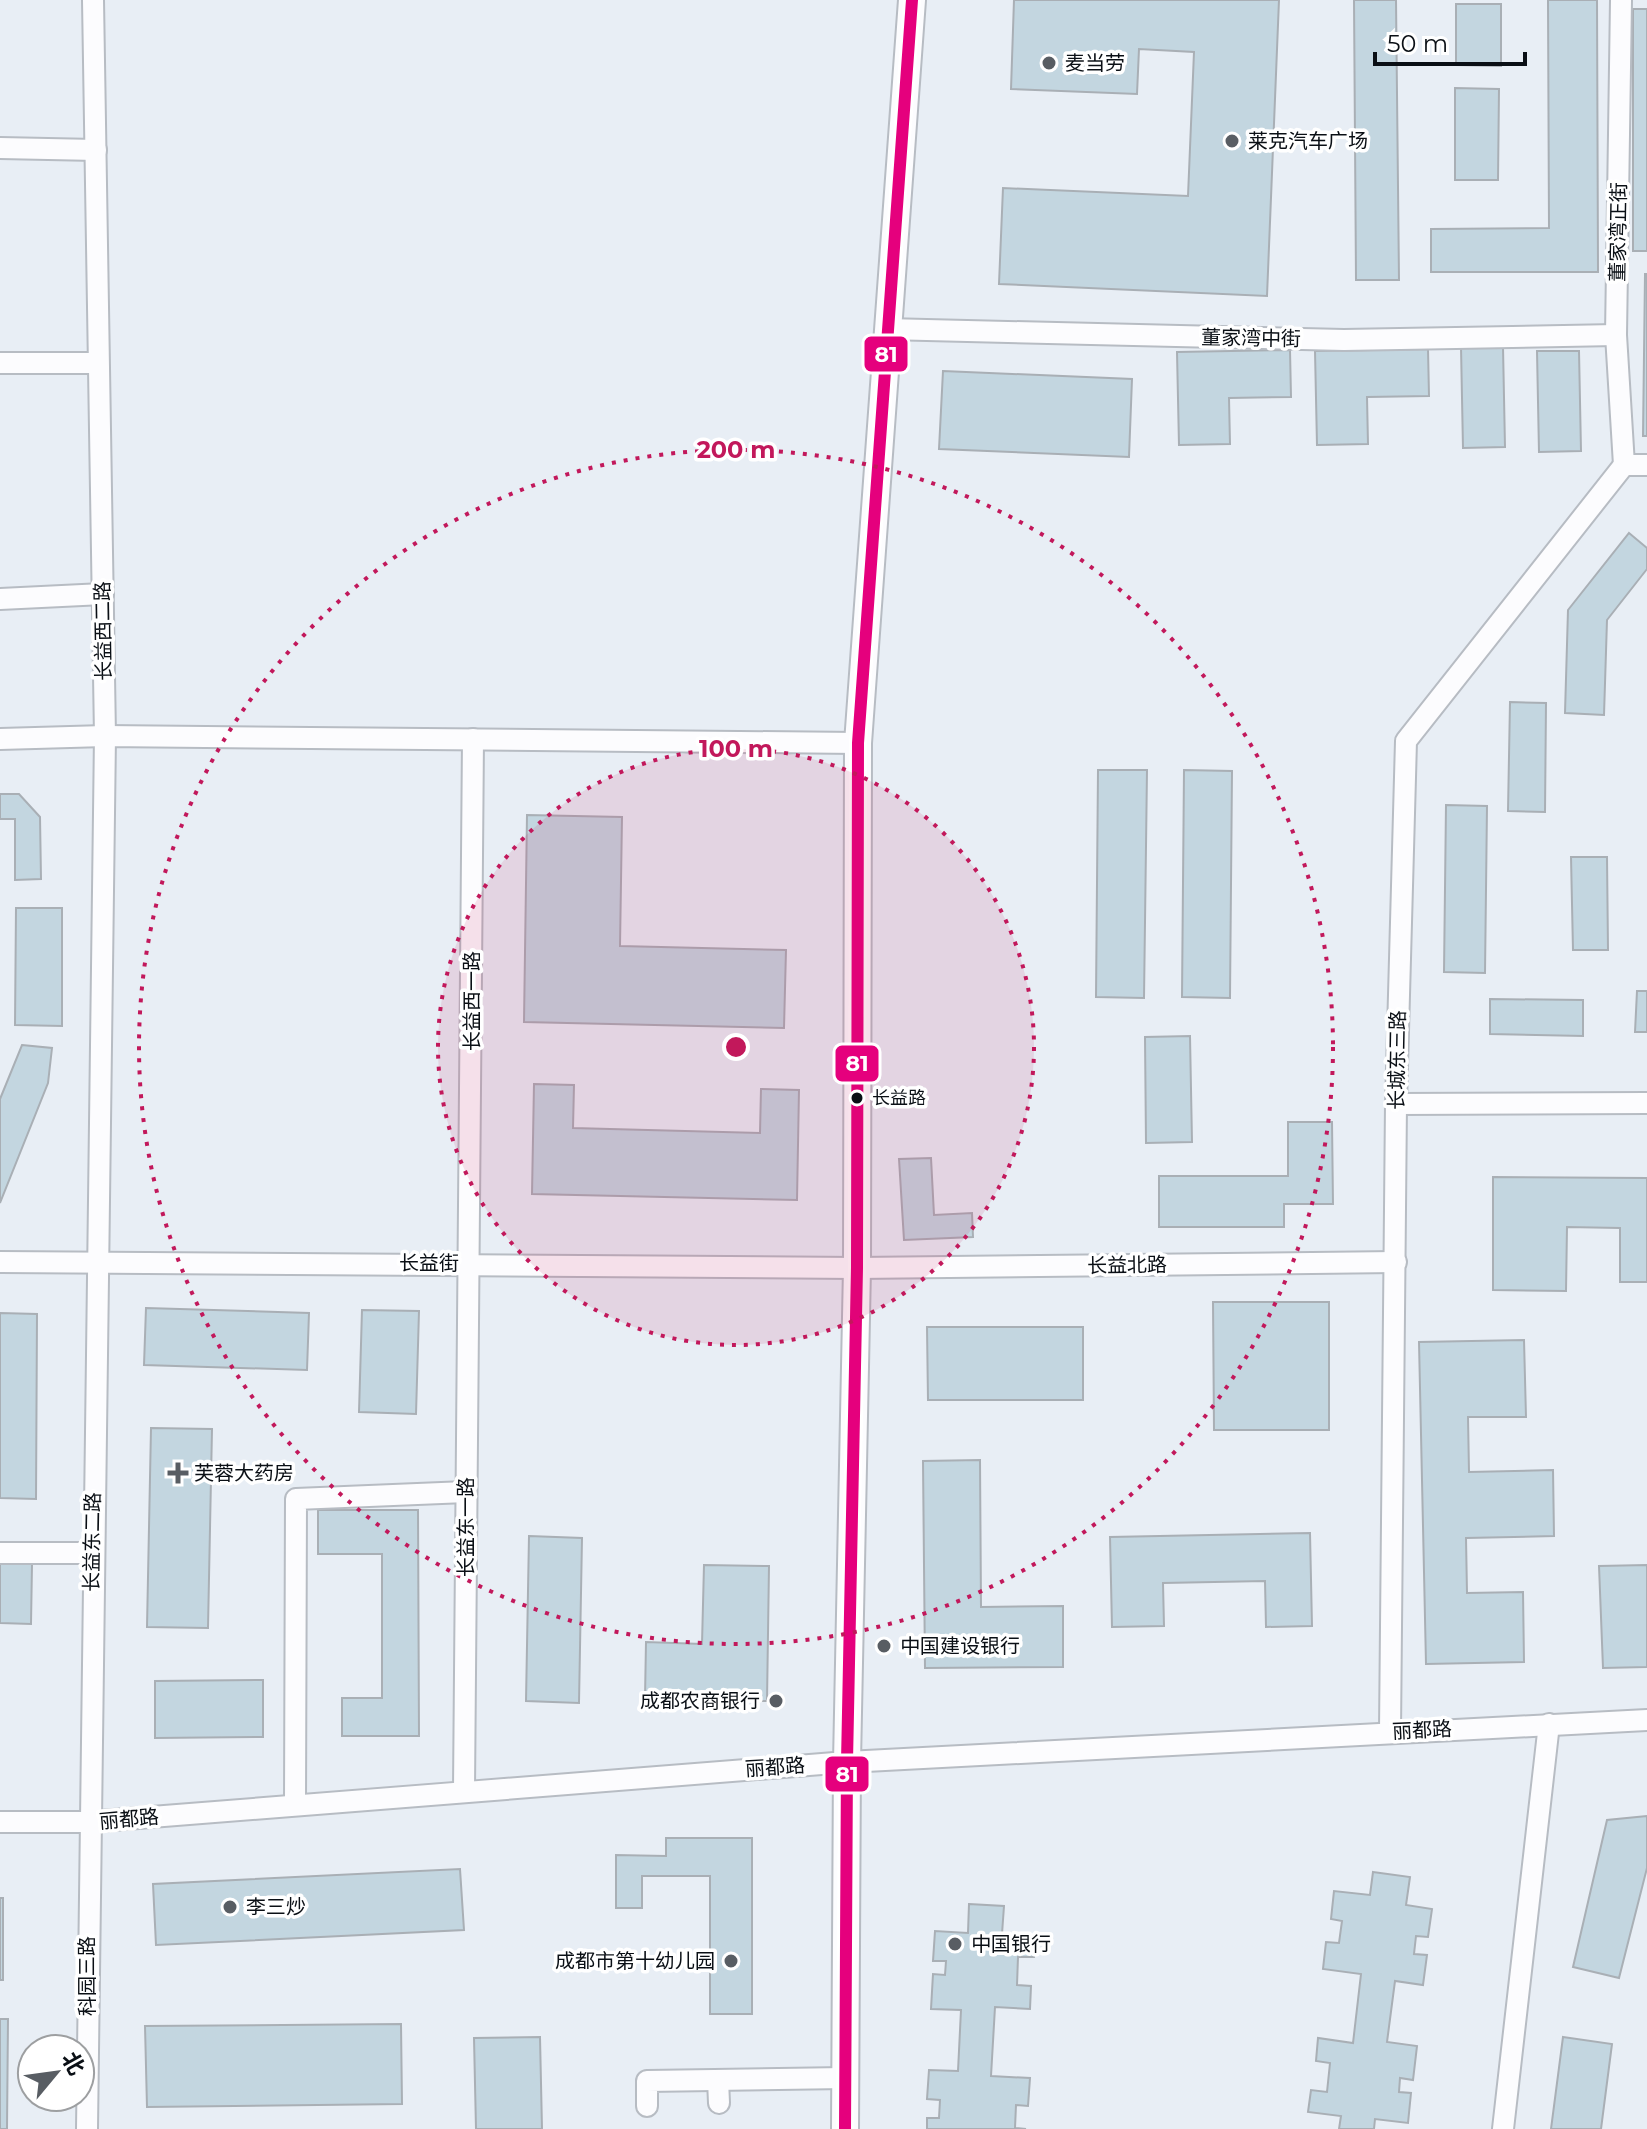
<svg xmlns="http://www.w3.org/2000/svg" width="1647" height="2129" font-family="Montserrat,'Noto Sans SC',sans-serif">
<rect width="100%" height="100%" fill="#e8eef5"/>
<g fill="#c3d6e0" stroke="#a9afb5" stroke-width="2">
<polygon points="1014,0 1279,0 1267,296 999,284 1003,188 1188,196 1194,52 1139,49 1137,94 1011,89"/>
<polygon points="1354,0 1396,0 1399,280 1356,280"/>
<polygon points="1548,0 1597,0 1598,272 1431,272 1431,229 1549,228"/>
<polygon points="1456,4 1501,4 1501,66 1456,65"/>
<rect x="1633" y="9" width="14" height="242"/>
<polygon points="1455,88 1499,89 1498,180 1455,180"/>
<polygon points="1645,274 1647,274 1647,436 1643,436"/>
<polygon points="1461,347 1503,347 1505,447 1463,448"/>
<polygon points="1428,349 1429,396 1367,397 1368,444 1317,445 1315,351"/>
<polygon points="1290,350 1291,397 1229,398 1230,444 1179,445 1177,352"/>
<polygon points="1537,351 1579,351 1581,451 1539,452"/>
<polygon points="943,371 1132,379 1129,457 939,449"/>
<polygon points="1629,533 1647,548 1647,569 1607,620 1604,715 1565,713 1568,610"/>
<polygon points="1510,702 1546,703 1545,812 1508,811"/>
<polygon points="1098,770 1147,770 1144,998 1096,997"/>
<polygon points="1184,770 1232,771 1230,998 1182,997"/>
<polygon points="0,794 19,794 40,817 41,879 15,880 15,819 0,819"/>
<polygon points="1446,805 1487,806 1485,973 1444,972"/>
<polygon points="527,815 622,817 620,946 786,950 784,1028 524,1022"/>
<polygon points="1571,857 1607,857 1608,950 1573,950"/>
<polygon points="16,908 62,908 62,1026 15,1025"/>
<polygon points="1637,991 1647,991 1647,1032 1635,1032"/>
<polygon points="1490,999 1583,1000 1583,1036 1490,1034"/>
<polygon points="1190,1036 1192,1142 1146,1143 1145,1037"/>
<polygon points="22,1045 52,1048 48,1083 0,1203 0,1099"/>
<polygon points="534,1084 574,1085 573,1128 760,1133 761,1089 799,1090 797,1200 532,1194"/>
<polygon points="1288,1122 1332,1122 1333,1204 1284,1204 1284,1227 1159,1227 1159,1176 1288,1176"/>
<polygon points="931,1158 934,1215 972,1213 973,1237 904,1240 899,1159"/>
<polygon points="1493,1177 1647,1178 1647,1282 1620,1282 1620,1228 1567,1227 1566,1291 1493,1290"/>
<polygon points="1213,1302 1329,1302 1329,1430 1214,1430"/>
<polygon points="146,1308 309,1313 307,1370 144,1365"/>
<polygon points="362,1310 419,1311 416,1414 359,1412"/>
<polygon points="0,1313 37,1314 36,1499 0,1498"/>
<polygon points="927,1327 1083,1327 1083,1400 928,1400"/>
<polygon points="1524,1340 1526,1417 1468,1417 1469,1472 1553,1470 1554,1536 1466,1538 1467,1593 1523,1592 1524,1662 1426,1664 1419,1342"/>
<polygon points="151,1428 212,1429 208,1628 147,1627"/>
<polygon points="980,1460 981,1607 1063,1606 1063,1667 925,1668 923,1461"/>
<polygon points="318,1510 418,1510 419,1736 342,1736 342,1698 382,1698 382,1554 318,1554"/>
<polygon points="1310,1533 1312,1626 1266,1627 1265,1581 1163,1583 1164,1626 1112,1627 1110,1537"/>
<polygon points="529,1536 582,1538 579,1703 526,1701"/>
<polygon points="0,1563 32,1564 31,1624 0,1623"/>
<polygon points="704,1565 769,1566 767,1701 645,1698 646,1642 702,1644"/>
<polygon points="1647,1565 1647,1667 1603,1668 1599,1566"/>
<polygon points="263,1680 263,1737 155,1738 155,1681"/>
<polygon points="1647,1816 1647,1868 1619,1978 1573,1967 1607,1820"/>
<polygon points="666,1838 752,1838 752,2014 710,2014 710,1876 642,1876 642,1908 616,1908 616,1855 666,1856"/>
<polygon points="460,1869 464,1930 156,1945 153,1884"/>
<polygon points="1373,1872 1410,1877 1406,1905 1432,1909 1428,1937 1416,1936 1414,1954 1427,1955 1423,1985 1395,1981 1387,2042 1417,2046 1413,2080 1400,2078 1399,2092 1411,2093 1408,2123 1375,2119 1374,2129 1339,2129 1341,2116 1308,2112 1311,2090 1327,2092 1330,2063 1316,2061 1318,2038 1353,2043 1361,1974 1323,1969 1326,1942 1339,1943 1342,1921 1331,1919 1334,1891 1370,1895"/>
<rect x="0" y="1898" width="3" height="82"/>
<polygon points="969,1904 1004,1906 1002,1934 1035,1935 1034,1957 1018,1957 1017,1985 1031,1986 1030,2009 995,2007 991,2076 1030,2078 1028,2106 1016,2105 1015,2128 1026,2129 927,2129 927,2118 939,2118 940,2100 927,2099 929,2070 958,2071 961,2010 931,2009 933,1974 945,1975 946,1961 933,1961 935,1931 968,1933"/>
<polygon points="0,2019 8,2019 7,2129 0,2129"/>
<polygon points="401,2024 402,2104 147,2107 145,2026"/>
<polygon points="540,2037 542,2129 476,2129 474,2038"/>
<polygon points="1563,2037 1612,2044 1601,2129 1551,2129"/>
</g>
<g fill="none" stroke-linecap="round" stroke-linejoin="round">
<defs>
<g id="minor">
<polyline points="1621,0 1616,335 1624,465"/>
<polyline points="0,148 96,150"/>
<polyline points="886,329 1344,340 1616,335"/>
<polyline points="0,363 98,363"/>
<polyline points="1624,465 1647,465"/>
<polyline points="0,599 103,594"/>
<polyline points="0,739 105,736 858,743"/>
<polyline points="1396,1104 1647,1103"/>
<polyline points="0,1262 857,1268 1396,1262"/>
<polyline points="0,1553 92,1553"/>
<polyline points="1390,1731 1396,1104 1406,741 1624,465"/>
<polyline points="464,1790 473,739"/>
<polyline points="295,1804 296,1499 466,1492"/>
<polyline points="0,1822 88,1822 847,1762 1647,1720"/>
<polyline points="718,2080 719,2103"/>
<polyline points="647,2106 647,2081 845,2078"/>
<polyline points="87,2129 105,736 93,0"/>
<polyline points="1503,2129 1549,1724"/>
</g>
<polyline id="major" points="845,2129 847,1762 857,1268 858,743 912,0"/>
</defs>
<use href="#minor" stroke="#b7bcc3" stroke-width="24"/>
<use href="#major" stroke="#b7bcc3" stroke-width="30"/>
<use href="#minor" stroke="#fcfcfe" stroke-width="20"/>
<use href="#major" stroke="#fcfcfe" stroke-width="26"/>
<defs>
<polyline id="bus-1" points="845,2129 847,1762 857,1268 858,743 912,0"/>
</defs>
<use href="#bus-1" stroke="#fff" stroke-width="18"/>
<use href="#bus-1" stroke="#e5007d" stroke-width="12"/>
</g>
<circle cx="736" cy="1047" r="298" fill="#c2185b" fill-opacity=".12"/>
<g fill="none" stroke="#c2185b" stroke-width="4" stroke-dasharray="4 8">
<circle cx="736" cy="1047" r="298"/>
<circle cx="736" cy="1047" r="597"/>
</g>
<g fill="#585d63" stroke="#fff" stroke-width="3">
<circle cx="1049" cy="63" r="8"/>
<circle cx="1232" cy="141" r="8"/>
<path d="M174 1461h8v8h8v8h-8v8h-8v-8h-8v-8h8z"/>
<circle cx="884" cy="1646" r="8"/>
<circle cx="776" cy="1701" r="8"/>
<circle cx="230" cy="1907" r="8"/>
<circle cx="955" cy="1944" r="8"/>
<circle cx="731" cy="1961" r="8"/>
</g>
<circle fill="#0a0f15" stroke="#fff" stroke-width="3" cx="857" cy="1098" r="7"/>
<g text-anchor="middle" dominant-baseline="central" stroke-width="7" stroke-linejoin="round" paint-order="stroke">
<g font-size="18" fill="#0a0f15" stroke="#fff" text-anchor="start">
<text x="872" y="1098">长益路</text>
</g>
<g font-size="20" fill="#0a0f15" stroke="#fff" text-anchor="start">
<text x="1065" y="63">麦当劳</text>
<text x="1248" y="141">莱克汽车广场</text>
<text x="194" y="1473">芙蓉大药房</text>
<text x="900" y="1646">中国建设银行</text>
<text x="760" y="1701" text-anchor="end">成都农商银行</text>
<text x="246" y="1907">李三炒</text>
<text x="971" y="1944">中国银行</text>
<text x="715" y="1961" text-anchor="end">成都市第十幼儿园</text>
</g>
<g font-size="20" fill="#0a0f15" stroke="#fff">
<text transform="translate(1618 232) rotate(-89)">董家湾正街</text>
<text transform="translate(1251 338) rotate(1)">董家湾中街</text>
<text transform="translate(103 631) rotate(-91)">长益西二路</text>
<text transform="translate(472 1001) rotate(-90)">长益西一路</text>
<text transform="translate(1397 1060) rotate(-89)">长城东三路</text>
<text x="429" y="1263">长益街</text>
<text transform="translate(1127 1265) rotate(-1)">长益北路</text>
<text transform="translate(466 1527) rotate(-90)">长益东一路</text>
<text transform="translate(92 1542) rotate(-89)">长益东二路</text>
<text transform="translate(1422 1730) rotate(-3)">丽都路</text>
<text transform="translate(775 1767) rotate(-4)">丽都路</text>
<text transform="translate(129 1819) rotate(-5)">丽都路</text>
<text transform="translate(87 1976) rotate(-90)">科园三路</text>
</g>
</g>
<circle cx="736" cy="1047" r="12" fill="#c2185b" stroke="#fff" stroke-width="4"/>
<g font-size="24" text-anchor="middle" font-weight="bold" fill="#c2185b" stroke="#fff" stroke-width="7" stroke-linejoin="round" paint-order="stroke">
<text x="736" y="458">200 m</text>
<text x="736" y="757">100 m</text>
</g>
<g stroke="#fff" stroke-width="3">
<rect x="863" y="335" width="46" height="38" rx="8" fill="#e5007d"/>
<rect x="834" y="1044" width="46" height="39" rx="8" fill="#e5007d"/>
<rect x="824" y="1755" width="46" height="38" rx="8" fill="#e5007d"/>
</g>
<g font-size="22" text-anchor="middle" font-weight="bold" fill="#fff">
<text x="886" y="362">81</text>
<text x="857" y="1071">81</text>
<text x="847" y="1782">81</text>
</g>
<g transform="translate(56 2073) rotate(61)"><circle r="38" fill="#ffffff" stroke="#9d9fa1" stroke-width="2"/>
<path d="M0-6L14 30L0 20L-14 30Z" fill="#585d63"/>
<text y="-12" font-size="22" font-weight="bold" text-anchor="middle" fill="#0a0f15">北</text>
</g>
<path d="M1375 52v12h150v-12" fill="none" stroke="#0a0f15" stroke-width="4"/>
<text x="1387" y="52" font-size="24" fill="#0a0f15" stroke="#ffffff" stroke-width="6" paint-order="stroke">50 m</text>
</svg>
